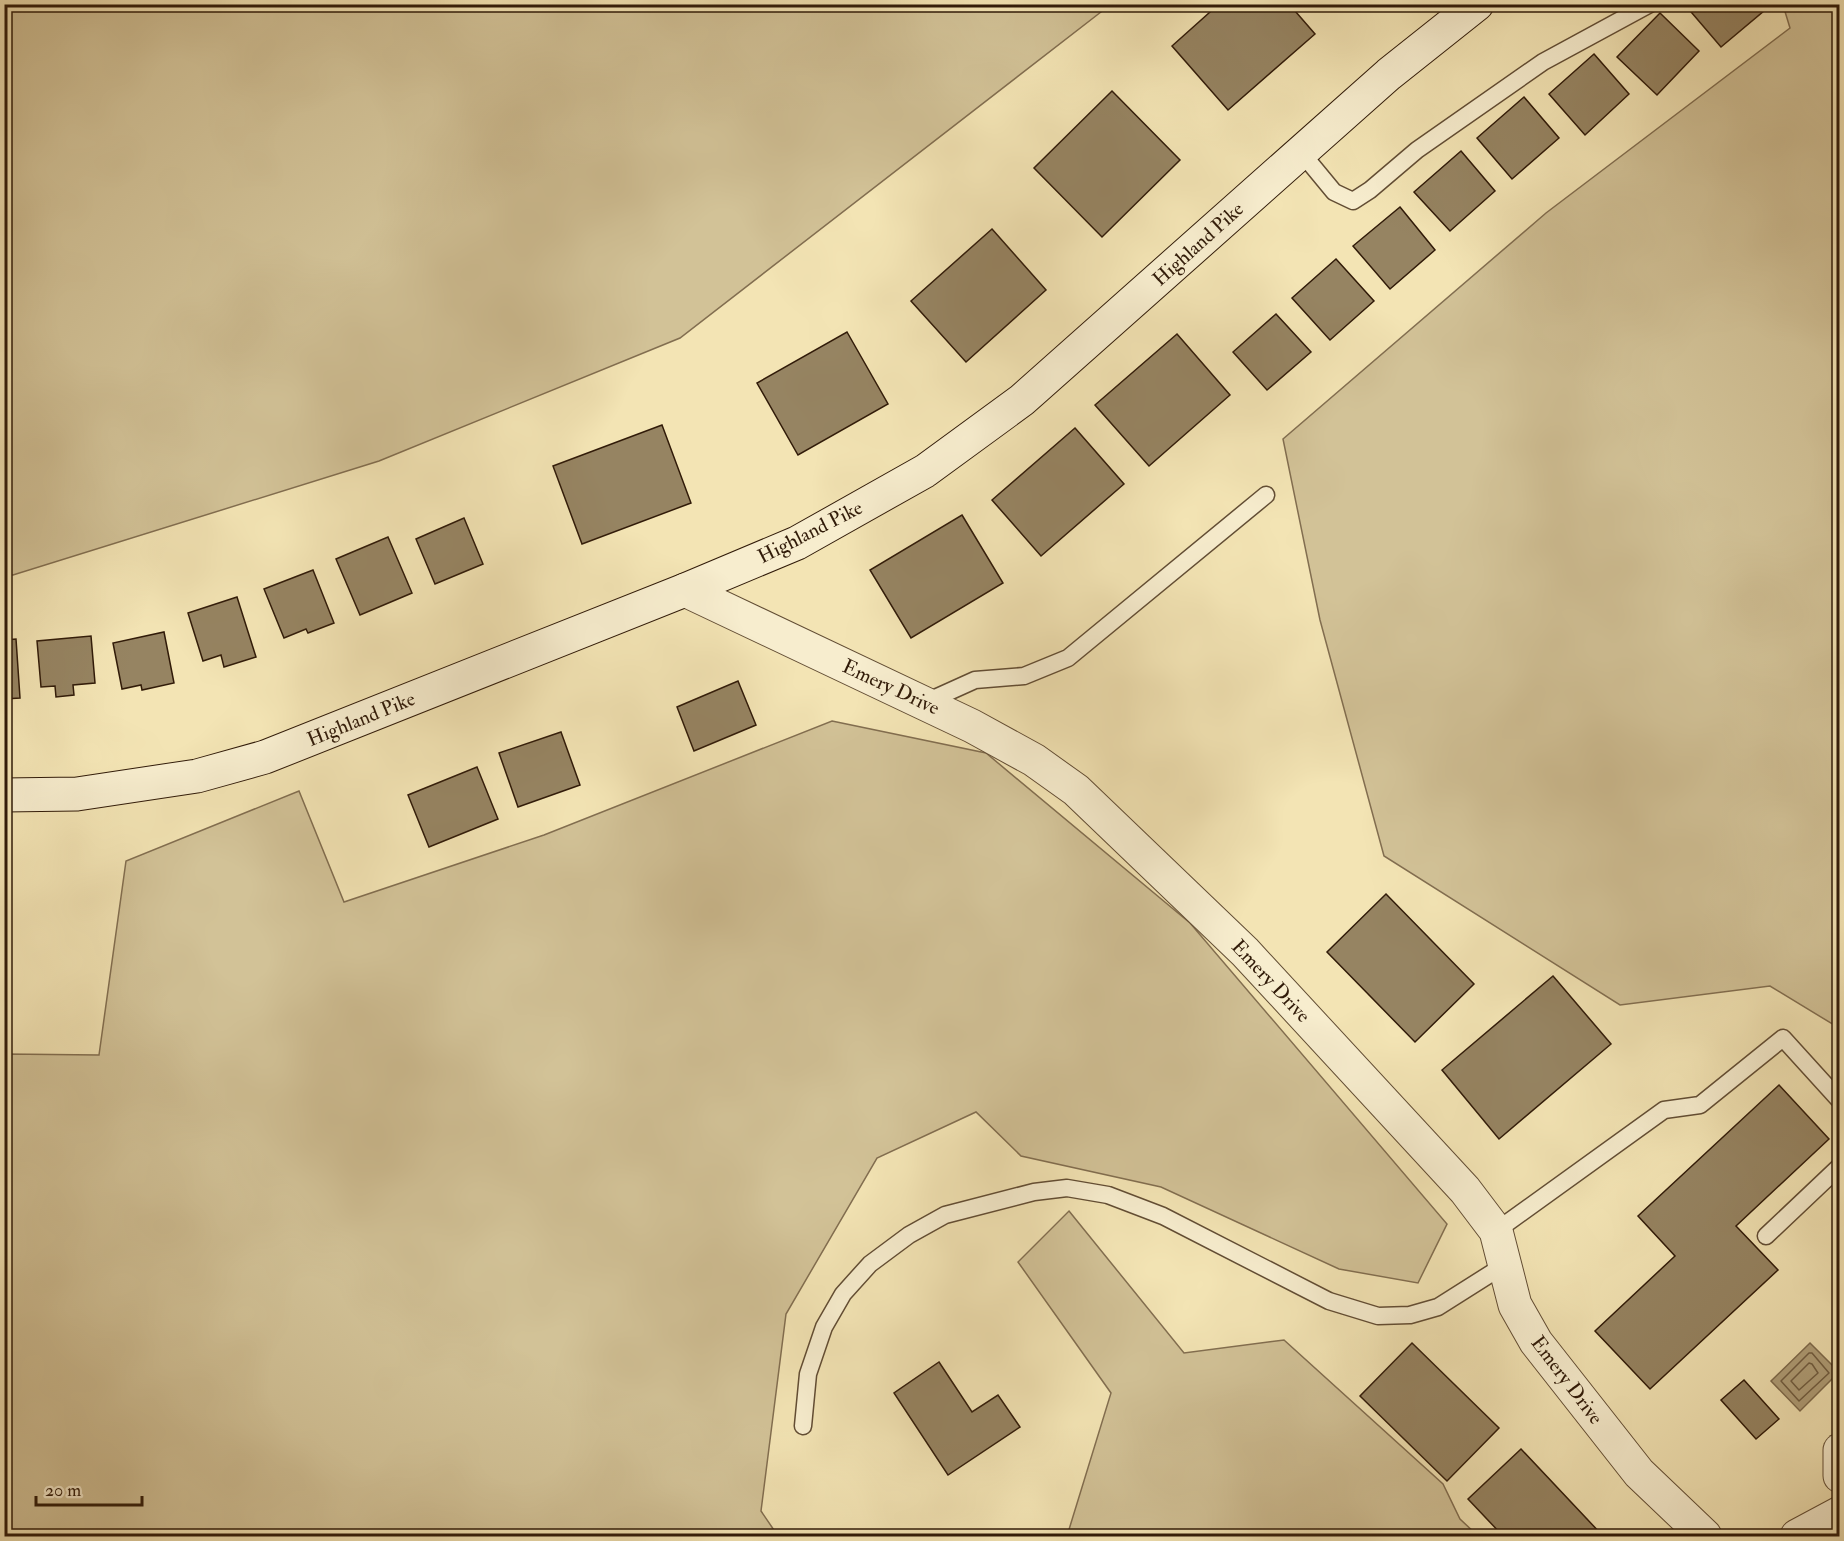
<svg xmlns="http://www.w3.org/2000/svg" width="1844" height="1541" font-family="'IM FELL Double Pica',serif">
<rect width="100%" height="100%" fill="#f3e4b4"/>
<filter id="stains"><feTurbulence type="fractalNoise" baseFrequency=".00333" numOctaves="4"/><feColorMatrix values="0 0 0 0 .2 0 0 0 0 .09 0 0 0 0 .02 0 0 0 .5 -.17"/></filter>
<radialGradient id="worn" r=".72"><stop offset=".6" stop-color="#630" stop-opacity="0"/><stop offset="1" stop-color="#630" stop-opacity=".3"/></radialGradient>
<g fill="#d2c297" stroke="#826e50" stroke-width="1.5">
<polygon points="5,4 1110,4 1110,5 680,338 379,461 13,575 4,575"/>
<polygon points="1783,5 1839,5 1839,1028 1770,986 1620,1005 1384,856 1320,620 1283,439 1546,213 1790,28"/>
<polygon points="832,721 986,753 1190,923 1447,1224 1418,1283 1339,1269 1161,1187 1021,1156 976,1112 877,1158 786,1314 761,1511 778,1536 5,1536 5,1054 99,1055 126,861 299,791 344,902 544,835"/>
<polygon points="1069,1211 1184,1353 1284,1340 1443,1484 1460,1519 1478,1536 1067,1536 1111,1393 1018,1262"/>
</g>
<polygon fill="#b1a07a" stroke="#7e6b4d" stroke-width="1.5" points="1810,1343 1839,1372 1800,1411 1771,1381"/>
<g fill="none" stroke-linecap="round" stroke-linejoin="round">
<g stroke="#715e42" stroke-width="1.5">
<polygon points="1809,1353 1812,1353 1829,1373 1799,1401 1781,1381"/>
<polygon points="1809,1363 1812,1364 1818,1373 1799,1390 1791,1381"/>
</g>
</g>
<g fill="#968462" stroke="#311b09" stroke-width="1.5">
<polygon points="1219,4 1289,4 1315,34 1228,110 1172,46"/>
<polygon points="1688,4 1761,4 1765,10 1721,47 1686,6"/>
<polygon points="1660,13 1699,51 1657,95 1617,57"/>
<polygon points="1594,54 1629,94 1585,135 1549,94"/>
<polygon points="1112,91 1180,160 1102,237 1034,168"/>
<polygon points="1524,97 1559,138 1512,179 1477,138"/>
<polygon points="1461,151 1495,191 1450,231 1414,192"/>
<polygon points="1400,207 1435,250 1390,289 1353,246"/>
<polygon points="992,229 1046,290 966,362 911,301"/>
<polygon points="1336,259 1374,301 1330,340 1292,298"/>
<polygon points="1276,314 1311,352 1267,390 1233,352"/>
<polygon points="847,332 888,404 798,455 757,383"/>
<polygon points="1177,334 1230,395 1149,466 1095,405"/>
<polygon points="662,425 691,503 582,544 553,466"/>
<polygon points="1075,428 1124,484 1041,556 992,500"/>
<polygon points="962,515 1003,583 911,638 870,570"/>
<polygon points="464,518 483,564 435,584 416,539"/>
<polygon points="388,537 412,593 360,615 336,559"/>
<polygon points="313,570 334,623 308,633 306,629 284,638 264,589"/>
<polygon points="237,597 256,657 224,667 221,655 203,661 188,613"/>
<polygon points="164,632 174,683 142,690 141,685 122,689 113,643"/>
<polygon points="91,636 95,683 73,685 74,695 56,697 55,686 41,687 37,641"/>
<polygon points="16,639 20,698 4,699 4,640"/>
<polygon points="738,681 756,725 694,751 677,707"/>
<polygon points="561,732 580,785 518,807 499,753"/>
<polygon points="477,767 498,819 429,847 408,795"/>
<polygon points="1386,894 1474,984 1415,1042 1327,952"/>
<polygon points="4,905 11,905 7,977 4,977"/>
<polygon points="1553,976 1611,1044 1499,1139 1442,1070"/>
<polygon points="1779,1085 1829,1139 1736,1226 1778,1270 1650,1389 1595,1331 1675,1256 1638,1216"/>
<polygon points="1412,1343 1499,1428 1447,1481 1360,1396"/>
<polygon points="939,1362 972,1412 998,1395 1020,1427 948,1475 894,1393"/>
<polygon points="1744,1380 1779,1419 1756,1439 1721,1400"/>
<polygon points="1521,1449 1603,1536 1503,1536 1468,1499"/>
</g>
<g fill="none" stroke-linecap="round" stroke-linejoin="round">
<defs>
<g id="lane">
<polyline points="1301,152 1334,192 1353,201 1370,190 1417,150 1543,62 1650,4"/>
<polyline points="924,703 975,680 1024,676 1068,658 1266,495"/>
<polyline points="1496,1231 1664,1110 1700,1105 1783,1038 1840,1101"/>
<polyline points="1766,1236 1840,1166"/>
<polyline points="803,1426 808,1374 824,1327 843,1294 870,1264 909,1235 945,1215 1034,1192 1067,1188 1108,1195 1163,1216 1329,1301 1378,1316 1410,1315 1438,1307 1506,1264"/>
</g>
<g id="street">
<polyline points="685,590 972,726 1034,760 1076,790 1245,952 1465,1190 1496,1231 1515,1305 1536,1342 1639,1473 1705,1536"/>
<polyline points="1840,1450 1840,1476"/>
<polyline points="1797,1536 1840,1513"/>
</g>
<polyline id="secondary" points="4,795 77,794 197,776 265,757 685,590 797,543 925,471 1022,400 1389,74 1477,4"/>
</defs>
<use href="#lane" stroke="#624d34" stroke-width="19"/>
<use href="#street" stroke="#624d34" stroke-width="35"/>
<use href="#secondary" stroke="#311b09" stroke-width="35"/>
<use href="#lane" stroke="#f7edce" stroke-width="16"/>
<use href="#street" stroke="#f7edce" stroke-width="33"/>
<use href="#secondary" stroke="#f7edce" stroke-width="33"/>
</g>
<g text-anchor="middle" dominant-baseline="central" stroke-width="4.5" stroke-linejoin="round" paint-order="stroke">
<g font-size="20" fill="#311b09" stroke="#f7edce">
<text transform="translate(1198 244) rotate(-42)">Highland Pike</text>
<text transform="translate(810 532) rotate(-27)">Highland Pike</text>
<text transform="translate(891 687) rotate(25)">Emery Drive</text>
<text transform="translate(361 719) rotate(-22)">Highland Pike</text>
<text transform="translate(1271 981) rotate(47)">Emery Drive</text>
<text transform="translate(1567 1380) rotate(53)">Emery Drive</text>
</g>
</g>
<rect width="1844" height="1541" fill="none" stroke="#f3e4b4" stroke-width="24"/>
<rect x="6" y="6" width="1832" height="1529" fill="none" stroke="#311b09" stroke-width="3"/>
<rect x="12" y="12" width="1820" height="1517" fill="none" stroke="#311b09" stroke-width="1.5"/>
<path d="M36 1496v9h106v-9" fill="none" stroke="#311b09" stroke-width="3"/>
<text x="45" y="1496" font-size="18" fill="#311b09" stroke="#f7edce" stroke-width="4.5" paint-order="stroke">20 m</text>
<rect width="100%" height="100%" filter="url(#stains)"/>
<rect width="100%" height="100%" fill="url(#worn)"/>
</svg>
